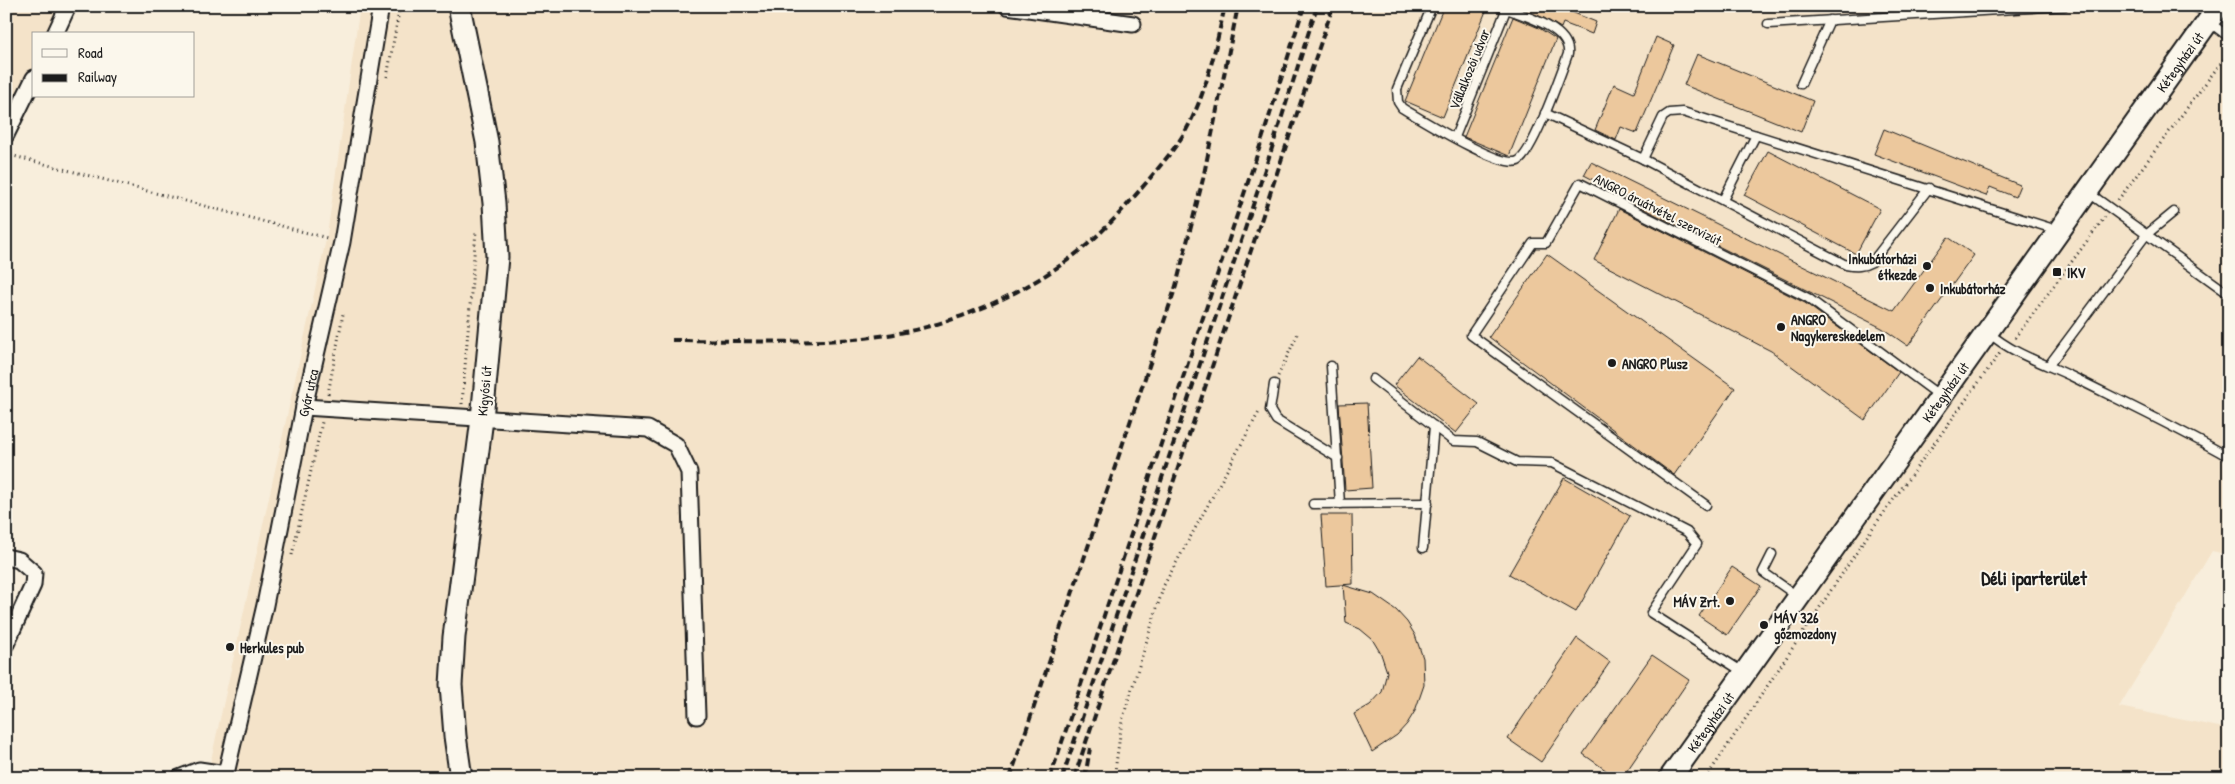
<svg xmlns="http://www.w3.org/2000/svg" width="2235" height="784" font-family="'Patrick Hand',sans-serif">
<rect width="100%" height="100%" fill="#f8eedc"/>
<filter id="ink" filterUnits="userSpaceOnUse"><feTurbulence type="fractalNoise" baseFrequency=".02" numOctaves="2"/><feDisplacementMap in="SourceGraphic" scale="10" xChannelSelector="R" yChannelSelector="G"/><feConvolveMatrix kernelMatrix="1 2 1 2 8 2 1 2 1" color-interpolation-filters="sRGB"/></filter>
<g filter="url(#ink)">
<g fill="#f4e3c9">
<polygon points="6,6 72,6 59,34 34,34 34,87 6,145"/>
<polygon points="360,6 2229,6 2229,555 2212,551 2119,707 2229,729 2229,778 207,778 327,235"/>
</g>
<g fill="#ecc89d" stroke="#1c1c1c">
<polygon points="1444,6 1488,6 1443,117 1405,101"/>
<polygon points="1557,6 1596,22 1592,34 1563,23 1561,28 1544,18 1518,7"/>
<polygon points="1513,17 1539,28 1556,39 1509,156 1464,137"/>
<polygon points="1656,37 1674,45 1637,133 1621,127 1616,140 1595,130 1614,84 1634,93"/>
<polygon points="1697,54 1813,101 1801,132 1684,85"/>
<polygon points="1884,129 2020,185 2015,197 1990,187 1986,196 1874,154"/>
<polygon points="1768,151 1880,209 1856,254 1744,195"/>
<polygon points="1591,162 1894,311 1948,237 1974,255 1908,346 1882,328 1624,199 1626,197 1584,175"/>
<polygon points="1619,209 1805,303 1899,372 1865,420 1771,351 1594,260"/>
<polygon points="1547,254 1735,388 1674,475 1489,337"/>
<polygon points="1417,356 1479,404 1456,433 1394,385"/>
<polygon points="1367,403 1372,488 1345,490 1339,404"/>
<polygon points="1564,478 1630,516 1576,612 1509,574"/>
<polygon points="1321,515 1352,515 1353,584 1326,586"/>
<polygon points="1732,567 1761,586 1727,635 1699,616"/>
<polygon points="1343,585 1373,594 1396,610 1407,622 1415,635 1423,658 1424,685 1415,711 1407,724 1397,735 1372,752 1354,714 1370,705 1382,692 1387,672 1381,654 1372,639 1360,629 1346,623"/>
<polygon points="1577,638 1610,662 1541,762 1508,739"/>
<polygon points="1652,655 1689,680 1622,778 1617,778 1583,754"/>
</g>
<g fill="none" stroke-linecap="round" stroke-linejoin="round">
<defs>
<g id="lane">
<path d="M1432 6 1397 89 1398 102 1402 108C1421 119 1501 169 1518 161 1533 153 1561 73 1568 54 1571 27 1519 14 1498 6"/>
<polyline points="2189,6 2212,12"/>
<polyline points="2209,22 2229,37"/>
<polyline points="1768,24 2064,6"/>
<polyline points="1801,84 1830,20"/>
<path d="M1545 113 1643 159 1846 265C1856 267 1863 267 1872 262L1929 188"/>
<polyline points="1455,137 1506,10"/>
<polyline points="1643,159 1663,117 1669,113 1683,112 2057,230"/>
<polyline points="2089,193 2229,294"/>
<polyline points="1723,200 1756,135"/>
<path d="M1989 333C2013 354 2044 363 2073 377 2125 403 2178 428 2229 457"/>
<polyline points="2049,365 2146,235 2174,212"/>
<polyline points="1331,366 1340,504"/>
<polyline points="1373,379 1453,441 1477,442 1517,462 1552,463 1687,532 1697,544 1651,613 1743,672"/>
<polyline points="1274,384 1270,410 1276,420 1338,458"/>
<polyline points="1313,504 1428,503"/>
<polyline points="1706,505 1471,335 1533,243 1546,243 1580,183 1808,298 1940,396"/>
<polyline points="1423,548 1434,426"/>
<polyline points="1772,554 1763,572 1797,596"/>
</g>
<g id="street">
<polyline points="1007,6 1133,24"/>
<polyline points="55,34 68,6"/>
<polyline points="6,135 34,78"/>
<polyline points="304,407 648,429 676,445 689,472 697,716"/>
<polyline points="6,557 19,560 34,573 33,585 6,644"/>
<polyline points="179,778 199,770 226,774"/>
<path id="s1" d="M225 778 265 605 304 407 342 242 381 6"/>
</g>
<g id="secondary">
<polyline points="459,6 487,142 494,203 497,257 482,419 454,637 451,685 455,736 461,778"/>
<path id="s2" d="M1670 778 2219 6"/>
</g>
</defs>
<use href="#lane" stroke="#1c1c1c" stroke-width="11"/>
<use href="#street" stroke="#1c1c1c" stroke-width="19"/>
<use href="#secondary" stroke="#1c1c1c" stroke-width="25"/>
<g stroke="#1c1c1c" stroke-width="3" stroke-dasharray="1 4" stroke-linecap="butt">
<polyline points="387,77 400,6"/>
<polyline points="6,154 327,238"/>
<polyline points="2118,200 2229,52"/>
<polyline points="2015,338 2105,217"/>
<polyline points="1278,376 1299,331"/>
<polyline points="328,394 343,314"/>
<polyline points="462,404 476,231"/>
<polyline points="292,555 322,422"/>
<polyline points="1114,778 1122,721 1164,585 1259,412"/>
<polyline points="1706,778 1872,529 2000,353"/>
</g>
<use href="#lane" stroke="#fbf7ec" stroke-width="8"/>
<use href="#street" stroke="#fbf7ec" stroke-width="15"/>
<use href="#secondary" stroke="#fbf7ec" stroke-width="21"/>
<g stroke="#1c1c1c" stroke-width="4" stroke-dasharray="8 4" stroke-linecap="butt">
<path d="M672 340C743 340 816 346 887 335 957 325 1034 290 1088 244 1109 226 1128 204 1146 183 1159 167 1174 150 1185 132 1207 93 1215 49 1225 6"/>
<polyline points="1010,778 1176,286 1203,179 1238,6"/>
<polyline points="1050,778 1260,146 1304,6"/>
<polyline points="1062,778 1271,151 1317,6"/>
<polyline points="1074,778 1333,6"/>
<polyline points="1085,778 1090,748"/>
</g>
</g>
</g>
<g fill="#1c1c1c" stroke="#fbf7ec" stroke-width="2">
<circle cx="1927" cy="266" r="5"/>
<rect x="2052" y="267" width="10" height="10" rx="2.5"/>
<circle cx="1930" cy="288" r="5"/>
<circle cx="1781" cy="327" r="5"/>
<circle cx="1612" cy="363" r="5"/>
<circle cx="1730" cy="601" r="5"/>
<circle cx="1764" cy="625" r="5"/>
<circle cx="230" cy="647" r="5"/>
</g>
<g text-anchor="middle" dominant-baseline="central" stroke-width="4" stroke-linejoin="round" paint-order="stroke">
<g font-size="14" fill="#1c1c1c" stroke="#fbf7ec">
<text stroke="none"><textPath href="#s2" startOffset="879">Kétegyházi út</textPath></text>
<text transform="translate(1469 69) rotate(-68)">Vállalkozói udvar</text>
<text transform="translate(1658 209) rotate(27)">ANGRO áruátvétel szervizút</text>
<text transform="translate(484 391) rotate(-85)">Kígyósi út</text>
<text stroke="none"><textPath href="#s2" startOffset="474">Kétegyházi út</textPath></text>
<text stroke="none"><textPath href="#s1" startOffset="394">Gyár utca</textPath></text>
<text stroke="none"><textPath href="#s2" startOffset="69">Kétegyházi út</textPath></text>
</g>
<g font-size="14" font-weight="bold" fill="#1c1c1c" stroke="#fbf7ec" text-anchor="start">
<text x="1917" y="258" text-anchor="end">Inkubátorházi<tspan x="1917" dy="16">étkezde</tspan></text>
<text x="2067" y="272">IKV</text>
<text x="1940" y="288">Inkubátorház</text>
<text x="1791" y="319">ANGRO<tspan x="1791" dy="16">Nagykereskedelem</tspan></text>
<text x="1622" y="363">ANGRO Plusz</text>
<text x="1720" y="601" text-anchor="end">MÁV Zrt.</text>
<text x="1774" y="617">MÁV 326<tspan x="1774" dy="16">gőzmozdony</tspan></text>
<text x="240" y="647">Herkules pub</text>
</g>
<g font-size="19" font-weight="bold" fill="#1c1c1c" stroke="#fbf7ec">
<text x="2034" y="578">Déli iparterület</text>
</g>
</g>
<rect width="2235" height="784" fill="none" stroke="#fbf7ec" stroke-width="25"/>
<rect x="12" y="12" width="2210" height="759" fill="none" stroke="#1c1c1c" stroke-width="2" filter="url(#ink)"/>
<rect x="32" y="32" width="162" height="65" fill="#fbf7ec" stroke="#a29f99"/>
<rect x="42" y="49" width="25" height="8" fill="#fbf7ec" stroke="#a29f99"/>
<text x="78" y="58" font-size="15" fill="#1c1c1c">Road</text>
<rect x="42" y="74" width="25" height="8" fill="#1c1c1c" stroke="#a29f99"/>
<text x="78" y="82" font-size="15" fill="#1c1c1c">Railway</text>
</svg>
